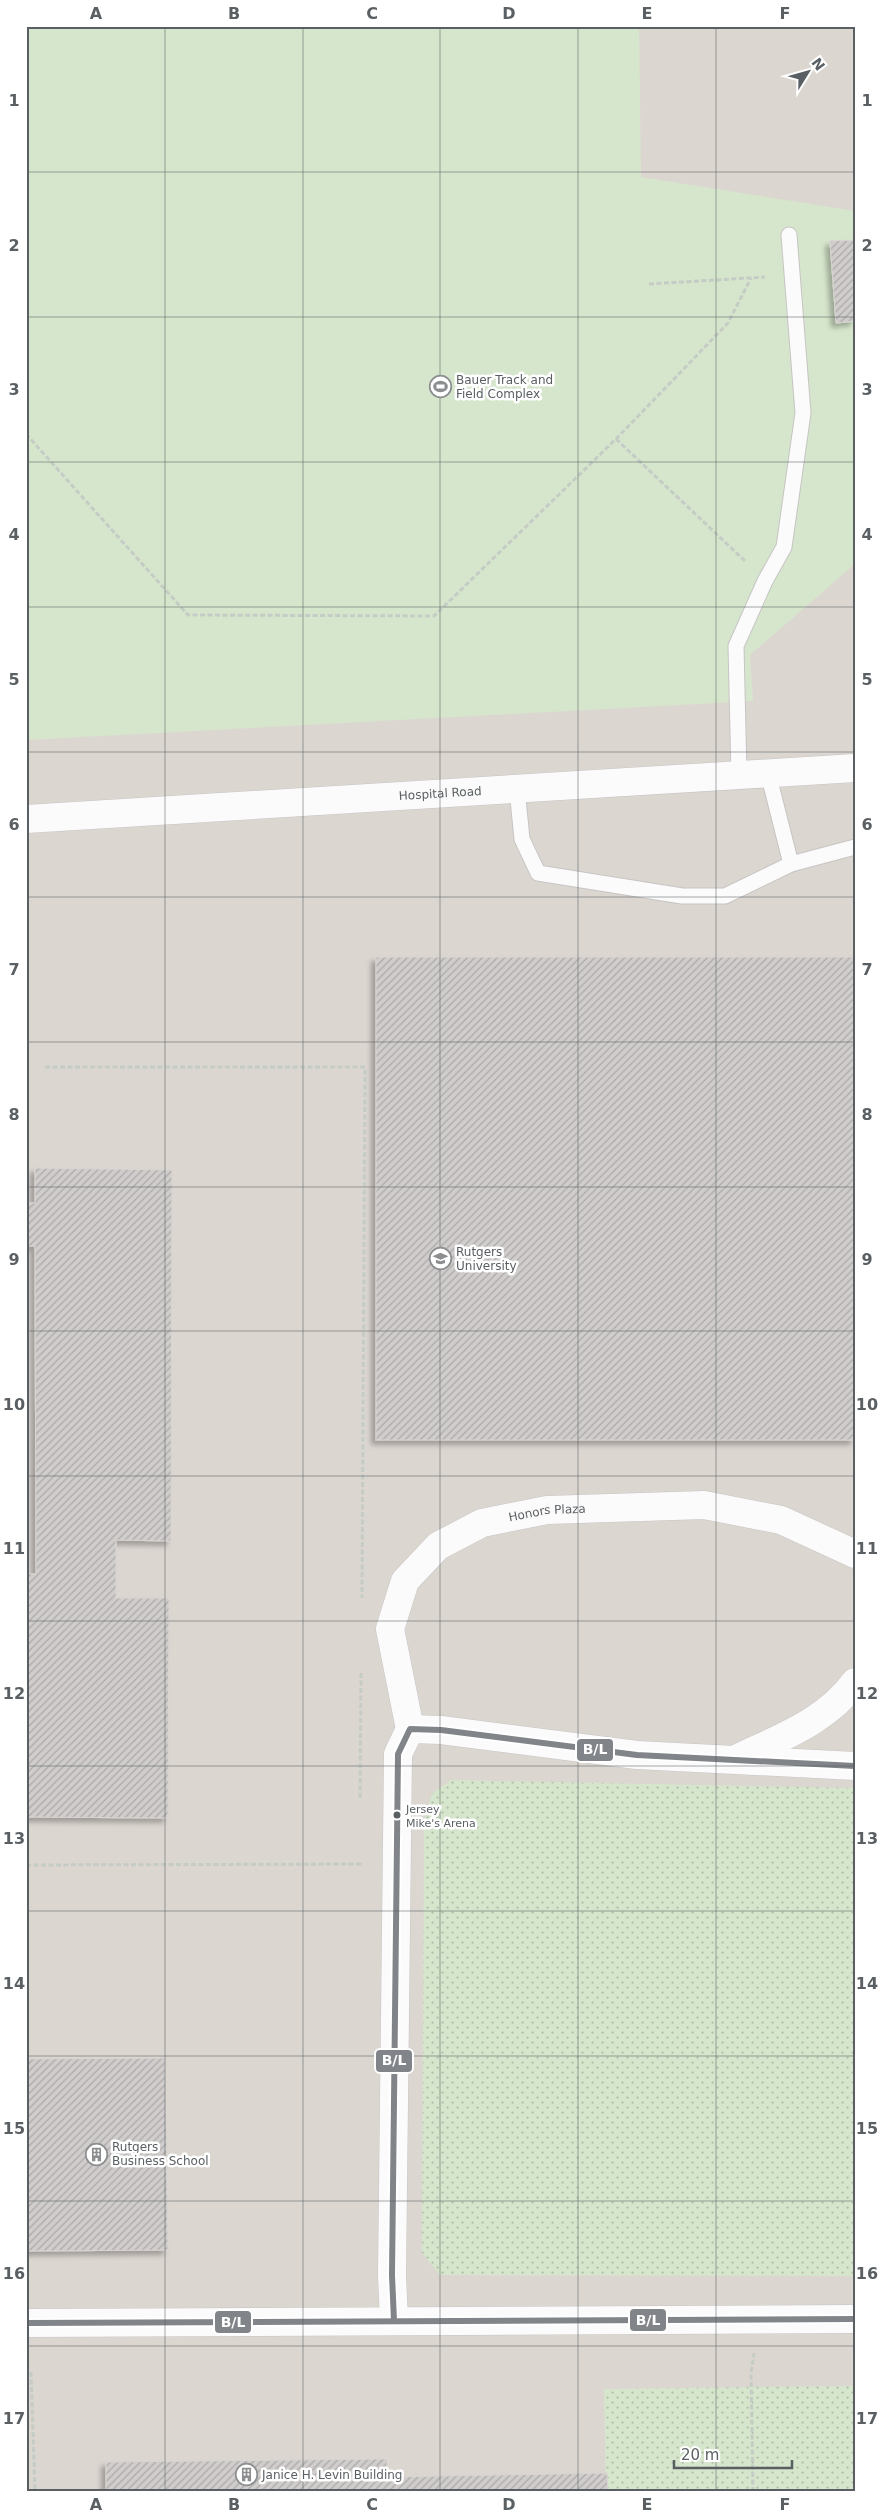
<svg xmlns="http://www.w3.org/2000/svg" width="881" height="2518" font-family="'DejaVu Sans',sans-serif">
<defs>
<pattern id="green-dots" width="8" height="8" patternUnits="userSpaceOnUse" patternTransform="scale(1.25)"><rect width="8" height="8" fill="#d6e6cc"/><path d="M2 2h.1M6 6h.1" fill="none" stroke="#b1bea9" stroke-width="1.8" stroke-linecap="round"/></pattern>
<pattern id="building-hatch" width="6" height="6" patternUnits="userSpaceOnUse" patternTransform="scale(1.25)"><rect width="6" height="6" fill="#d0cdcc"/><path d="M-1 1l2-2M0 6l6-6M5 7l2-2" fill="none" stroke="#acaaa9"/></pattern>
<filter id="shadow"><feDropShadow dx="-4.5" dy="4.5" stdDeviation="2.5" flood-color="#0004"/></filter>
</defs>
<rect width="100%" height="100%" fill="#eae6e2"/>
<rect fill="#dcd6d1" x="26" y="26" width="829" height="2466"/>
<g fill="url(#green-dots)">
<polygon points="451,1780 855,1788 855,2276 440,2275 422,2253 424,1820 432,1794"/>
<polygon points="855,2386 855,2492 606,2492 604,2389"/>
</g>
<polygon fill="#d6e6cc" points="26,26 639,26 641,177 855,211 855,564 750,655 753,701 26,740"/>
<g fill="url(#building-hatch)" stroke="#d9d5d2" filter="url(#shadow)">
<polygon points="855,240 855,321 836,323 830,241"/>
<rect x="376" y="957" width="479" height="483"/>
<polygon points="35,1168 172,1170 171,1541 116,1540 116,1598 169,1598 168,1818 26,1817 26,1574 36,1574 35,1246 26,1246 26,1203 35,1203"/>
<polygon points="165,2058 168,2250 26,2251 26,2059"/>
<polygon points="387,2459 387,2477 607,2473 608,2492 106,2492 106,2462"/>
</g>
<g fill="none" stroke-linecap="round" stroke-linejoin="round">
<defs>
<g id="lane">
<polyline points="768,773 791,864 855,847"/>
<polyline points="739,775 736,646 765,581 784,547 803,413 789,235"/>
<polyline points="517,789 522,839 538,873 682,896 725,896 791,864"/>
</g>
<g id="street">
<path id="s1" d="M26 819 855 768"/>
<polyline points="410,1729 441,1730 637,1755 855,1766"/>
<path d="M736 1759C779 1738 826 1722 855 1682"/>
<path id="s2" d="M394 2321 392 2275 398 1754 410 1729 390 1629 405 1581 438 1546 482 1523 547 1510 704 1505 781 1520 855 1554"/>
<polyline points="26,2323 855,2319"/>
</g>
</defs>
<use href="#lane" stroke="#c6c5c4" stroke-width="17"/>
<use href="#street" stroke="#c6c5c4" stroke-width="29"/>
<g stroke="#c5ccc5" stroke-width="3" stroke-dasharray="5 2.5" stroke-linecap="butt">
<polyline points="649,284 765,277"/>
<polyline points="26,434 188,615 434,616 616,439 728,323 751,278"/>
<polyline points="616,439 745,561"/>
<polyline points="45,1067 365,1067 362,1598"/>
<polyline points="360,1798 361,1672"/>
<polyline points="26,1865 360,1864 360,1862"/>
<polyline points="31,2372 35,2492"/>
<polyline points="753,2492 751,2373 754,2353"/>
</g>
<use href="#lane" stroke="#fcfbfb" stroke-width="15"/>
<use href="#street" stroke="#fcfbfb" stroke-width="28"/>
<defs>
<g id="bus-1">
<polyline points="394,2321 392,2275 398,1754 410,1729 441,1730 637,1755 855,1766"/>
<polyline points="26,2323 855,2319"/>
</g>
</defs>
<use href="#bus-1" stroke="#fff" stroke-width="10"/>
<use href="#bus-1" stroke="#818489" stroke-width="6"/>
</g>
<path fill="none" stroke="#595f62" stroke-width="1" stroke-opacity="0.55" d="M165 26V2492M303 26V2492M440 26V2492M578 26V2492M716 26V2492M26 172H855M26 317H855M26 462H855M26 607H855M26 752H855M26 897H855M26 1042H855M26 1187H855M26 1331H855M26 1476H855M26 1621H855M26 1766H855M26 1911H855M26 2056H855M26 2201H855M26 2346H855"/>
<defs>
<symbol id="stadium-ring" viewBox="-11 -11 22 22"><circle r="9.5" fill="#fff" stroke="#8c8e8f" stroke-width="1.5"/><path d="M0-5a6.5 5 0 1 0 0 10a6.5 5 0 1 0 0-10ZM-3.5-1.8h7v3.6h-7Z" fill="#8c8e8f"/></symbol>
<symbol id="university-ring" viewBox="-11 -11 22 22"><circle r="9.5" fill="#fff" stroke="#8c8e8f" stroke-width="1.5"/><path d="M0-5L7-2L0 1L-7-2ZM-4 1L0 2.5L4 1V4Q0 6-4 4Z" fill="#8c8e8f"/></symbol>
<symbol id="building-ring" viewBox="-11 -11 22 22"><circle r="9.5" fill="#fff" stroke="#8c8e8f" stroke-width="1.5"/><path d="M-4-6H4V6H1V3H-1V6H-4ZM-2.5-4.3h1.7v1.8h-1.7ZM.8-4.3h1.7v1.8H.8ZM-2.5-1h1.7V.8h-1.7ZM.8-1h1.7V.8H.8Z" fill="#8c8e8f"/></symbol>
</defs>
<g fill-rule="evenodd">
<use href="#stadium-ring" x="428" y="374" width="25" height="25"/>
<use href="#university-ring" x="428" y="1246" width="25" height="25"/>
<use href="#building-ring" x="84" y="2142" width="25" height="25"/>
<use href="#building-ring" x="234" y="2462" width="25" height="25"/>
</g>
<circle fill="#595f62" stroke="#fff" stroke-width="2" cx="397" cy="1815" r="4.5"/>
<g text-anchor="middle" dominant-baseline="central" stroke-width="5" stroke-linejoin="round" paint-order="stroke">
<g font-size="11" fill="#595f62" stroke="#fff" text-anchor="start">
<text x="406" y="1809">Jersey<tspan x="406" dy="14">Mike's Arena</tspan></text>
</g>
<g font-size="12" fill="#595f62" stroke="#fff" text-anchor="start">
<text x="456" y="380">Bauer Track and<tspan x="456" dy="14">Field Complex</tspan></text>
<text x="456" y="1252">Rutgers<tspan x="456" dy="14">University</tspan></text>
<text x="112" y="2147">Rutgers<tspan x="112" dy="14">Business School</tspan></text>
<text x="262" y="2475">Janice H. Levin Building</text>
</g>
<g font-size="12" fill="#595f62" stroke="#fff">
<text stroke="none"><textPath href="#s1" startOffset="415">Hospital Road</textPath></text>
<text stroke="none"><textPath href="#s2" startOffset="911">Honors Plaza</textPath></text>
</g>
</g>
<g stroke="#fff" stroke-width="2">
<rect x="576" y="1738" width="38" height="24" rx="5" fill="#818489"/>
<rect x="375" y="2049" width="38" height="24" rx="5" fill="#818489"/>
<rect x="629" y="2308" width="38" height="24" rx="5" fill="#818489"/>
<rect x="214" y="2310" width="38" height="24" rx="5" fill="#818489"/>
</g>
<g font-size="14" text-anchor="middle" font-weight="bold" fill="#fff">
<text x="595" y="1754">B/L</text>
<text x="394" y="2065">B/L</text>
<text x="648" y="2325">B/L</text>
<text x="233" y="2327">B/L</text>
</g>
<rect width="881" height="2518" fill="none" stroke="#ffffff" stroke-width="55"/>
<g transform="translate(808 72) rotate(53)" stroke="#ffffff" stroke-width="4" paint-order="stroke">
<path d="M0-4L9 19L0 12L-9 19Z" fill="#595f62"/>
<text y="-8" font-size="14" font-weight="bold" text-anchor="middle" fill="#595f62">N</text>
</g>
<path d="M674 2460v8h118v-8" fill="none" stroke="#595f62" stroke-width="2.5"/>
<text x="681" y="2460" font-size="15" fill="#595f62" stroke="#ffffff" stroke-width="4" paint-order="stroke">20 m</text>
<rect x="28" y="28" width="826" height="2462" fill="none" stroke="#595f62" stroke-width="2"/>
<g font-size="16" text-anchor="middle" font-weight="bold" fill="#595f62">
<text x="96" y="19">A</text>
<text x="234" y="19">B</text>
<text x="372" y="19">C</text>
<text x="509" y="19">D</text>
<text x="647" y="19">E</text>
<text x="785" y="19">F</text>
<text x="14" y="106">1</text>
<text x="867" y="106">1</text>
<text x="14" y="251">2</text>
<text x="867" y="251">2</text>
<text x="14" y="395">3</text>
<text x="867" y="395">3</text>
<text x="14" y="540">4</text>
<text x="867" y="540">4</text>
<text x="14" y="685">5</text>
<text x="867" y="685">5</text>
<text x="14" y="830">6</text>
<text x="867" y="830">6</text>
<text x="14" y="975">7</text>
<text x="867" y="975">7</text>
<text x="14" y="1120">8</text>
<text x="867" y="1120">8</text>
<text x="14" y="1265">9</text>
<text x="867" y="1265">9</text>
<text x="14" y="1410">10</text>
<text x="867" y="1410">10</text>
<text x="14" y="1554">11</text>
<text x="867" y="1554">11</text>
<text x="14" y="1699">12</text>
<text x="867" y="1699">12</text>
<text x="14" y="1844">13</text>
<text x="867" y="1844">13</text>
<text x="14" y="1989">14</text>
<text x="867" y="1989">14</text>
<text x="14" y="2134">15</text>
<text x="867" y="2134">15</text>
<text x="14" y="2279">16</text>
<text x="867" y="2279">16</text>
<text x="14" y="2424">17</text>
<text x="867" y="2424">17</text>
<text x="96" y="2510">A</text>
<text x="234" y="2510">B</text>
<text x="372" y="2510">C</text>
<text x="509" y="2510">D</text>
<text x="647" y="2510">E</text>
<text x="785" y="2510">F</text>
</g>
</svg>
